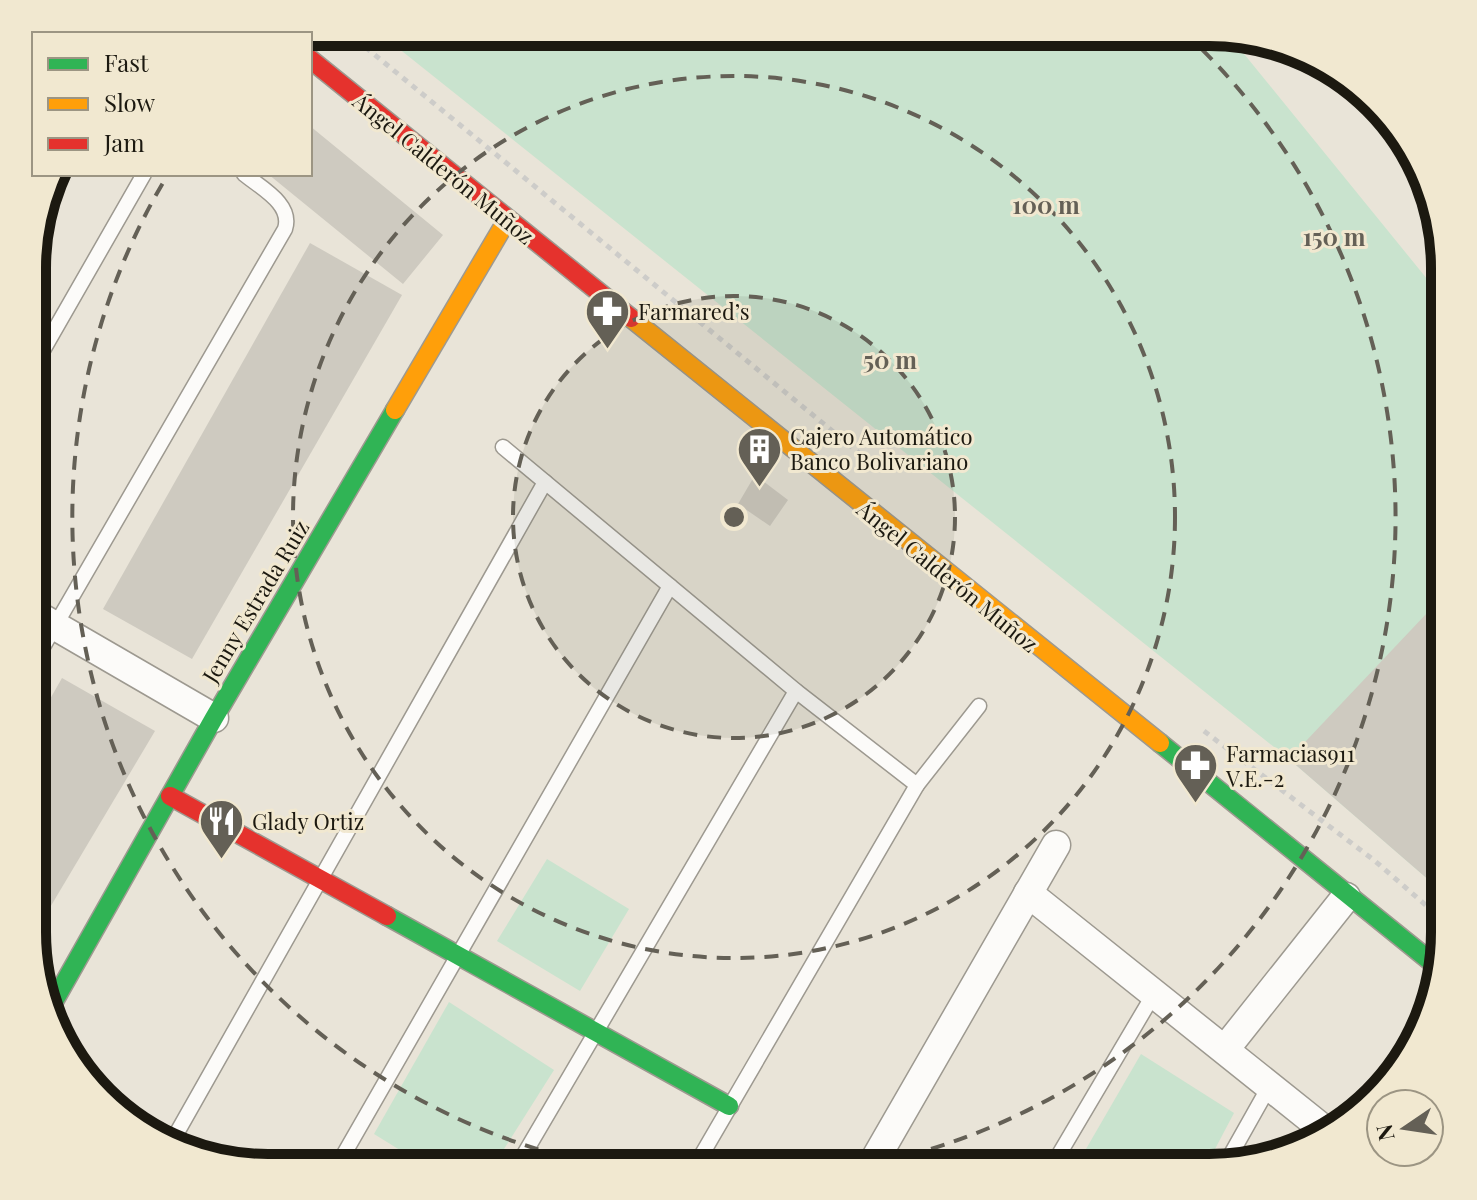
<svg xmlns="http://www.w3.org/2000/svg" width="1477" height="1200" font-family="'Playfair Display',serif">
<rect width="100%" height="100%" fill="#e9e4d8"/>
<g fill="#c9e3ce">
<polygon points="378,32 1227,33 1445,301 1445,894 1289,759"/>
<polygon points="547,859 629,909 580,991 497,941"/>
<polygon points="449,1002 554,1070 492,1168 429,1168 374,1134"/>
<polygon points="1141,1054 1234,1113 1205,1168 1075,1168"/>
</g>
<g fill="#cecac0">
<polygon points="310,126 443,235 403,284 268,174 310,174"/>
<polygon points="310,243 402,295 192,659 103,609"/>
<polygon points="755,475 788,500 770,526 738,504"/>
<polygon points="1445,594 1445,894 1289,759"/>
<polygon points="62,678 155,731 33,936 33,729"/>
</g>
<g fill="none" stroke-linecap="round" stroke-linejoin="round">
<defs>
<g id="lane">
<polyline points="34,366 144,174"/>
<polyline points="503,447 796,691 917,785"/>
<path d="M33 664 285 229C293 204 261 188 244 174"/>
<polyline points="170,1145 545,482"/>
<polyline points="1225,1165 1270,1085"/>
<polyline points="336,1168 670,586"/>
<polyline points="516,1168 796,691"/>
<polyline points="694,1168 917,785 979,706"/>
<polyline points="1051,1168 1155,992"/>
</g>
<g id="street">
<polyline points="277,32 279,34"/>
<polyline points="33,613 214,718"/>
<polyline points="1028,893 1327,1132"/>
<polyline points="1226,1048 1346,897"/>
<polyline points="870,1168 1056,845"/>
</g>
<g id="fast">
<polyline points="1160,743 1440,969"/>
<polyline points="387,916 729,1106"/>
<polyline points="49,1010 214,718 395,410"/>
</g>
<g id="slow">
<polyline points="631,318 1160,743"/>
<polyline points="395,410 507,220"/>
</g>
<g id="jam">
<polyline points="310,59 631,318"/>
<polyline points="170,796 387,916"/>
</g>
</defs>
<use href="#lane" stroke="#9d9990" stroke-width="17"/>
<use href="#street" stroke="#9d9990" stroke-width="31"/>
<use href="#fast" stroke="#9d9990" stroke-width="21"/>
<use href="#slow" stroke="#9d9990" stroke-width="21"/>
<use href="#jam" stroke="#9d9990" stroke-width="21"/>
<g stroke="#cdccc9" stroke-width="5" stroke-dasharray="6 6" stroke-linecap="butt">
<polyline points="347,32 881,471"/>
<polyline points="1204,731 1375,861 1444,921"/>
</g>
<use href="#lane" stroke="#fcfbf9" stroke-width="14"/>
<use href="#street" stroke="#fcfbf9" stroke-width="28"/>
<use href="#fast" stroke="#30b455" stroke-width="18"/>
<use href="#slow" stroke="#ff9f0a" stroke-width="18"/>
<use href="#jam" stroke="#e5322d" stroke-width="18"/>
</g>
<circle cx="734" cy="517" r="221" fill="#646056" fill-opacity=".12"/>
<g fill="none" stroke="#646056" stroke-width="4" stroke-dasharray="14 10">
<circle cx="734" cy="517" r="221"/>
<circle cx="734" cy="517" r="441"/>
<path d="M608 1167A662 662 0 0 1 167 176M1185 33A662 662 0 0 1 860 1167"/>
</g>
<defs>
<symbol id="pharmacy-pin" viewBox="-11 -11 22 30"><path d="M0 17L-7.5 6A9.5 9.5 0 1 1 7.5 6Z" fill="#646056" stroke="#f1e8d0"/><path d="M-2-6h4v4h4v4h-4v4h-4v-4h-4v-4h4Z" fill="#fff"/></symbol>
<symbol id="building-pin" viewBox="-11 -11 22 30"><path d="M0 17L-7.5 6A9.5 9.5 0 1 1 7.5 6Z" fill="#646056" stroke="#f1e8d0"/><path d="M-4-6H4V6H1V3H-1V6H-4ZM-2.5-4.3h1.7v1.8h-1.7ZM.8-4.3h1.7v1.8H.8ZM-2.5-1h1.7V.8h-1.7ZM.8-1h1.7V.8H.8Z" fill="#fff"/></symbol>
<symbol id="restaurant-pin" viewBox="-11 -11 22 30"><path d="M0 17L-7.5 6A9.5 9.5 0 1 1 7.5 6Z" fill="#646056" stroke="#f1e8d0"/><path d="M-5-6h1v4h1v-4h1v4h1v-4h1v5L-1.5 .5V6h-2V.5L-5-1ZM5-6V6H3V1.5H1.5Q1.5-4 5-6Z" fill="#fff"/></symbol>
</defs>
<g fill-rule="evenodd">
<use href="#pharmacy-pin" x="582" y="286" width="51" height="69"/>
<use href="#building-pin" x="734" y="424" width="51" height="69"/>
<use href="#pharmacy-pin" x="1170" y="740" width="51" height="69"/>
<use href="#restaurant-pin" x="196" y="796" width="51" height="69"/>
</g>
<g text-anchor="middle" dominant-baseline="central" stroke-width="6" stroke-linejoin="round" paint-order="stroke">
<g font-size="22" fill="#1c1910" stroke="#f1e8d0">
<text transform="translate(444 168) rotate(39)">Ángel Calderón Muñoz</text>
<text transform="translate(948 576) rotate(39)">Ángel Calderón Muñoz</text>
<text transform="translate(255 601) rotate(-59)">Jenny Estrada Ruiz</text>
</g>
<g font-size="22" fill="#1c1910" stroke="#f1e8d0" text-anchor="start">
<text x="638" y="311">Farmared’s</text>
<text x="790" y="436">Cajero Automático<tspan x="790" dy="25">Banco Bolivariano</tspan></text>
<text x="1226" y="753">Farmacias911<tspan x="1226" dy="25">V.E.-2</tspan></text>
<text x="252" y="821">Glady Ortiz</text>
</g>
</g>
<path d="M0 0H1477V1200H0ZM268 46H1209A222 222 0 0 1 1431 268V932A222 222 0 0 1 1209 1154H268A222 222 0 0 1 46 932V268A222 222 0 0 1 268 46Z" fill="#f1e8d0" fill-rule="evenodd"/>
<path fill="none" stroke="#1c1910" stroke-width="10" d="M268 46H1209A222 222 0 0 1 1431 268V932A222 222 0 0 1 1209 1154H268A222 222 0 0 1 46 932V268A222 222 0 0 1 268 46Z"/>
<circle cx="734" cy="517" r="12" fill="#646056" stroke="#f1e8d0" stroke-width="4"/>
<g font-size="24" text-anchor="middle" font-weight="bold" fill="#646056" stroke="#f1e8d0" stroke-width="6" stroke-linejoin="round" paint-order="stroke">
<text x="1046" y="214">100 m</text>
<text x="1334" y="246">150 m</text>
<text x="890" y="369">50 m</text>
</g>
<rect x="32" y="32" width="280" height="144" fill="#f1e8d0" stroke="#9c9583" stroke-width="2"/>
<rect x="48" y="58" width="40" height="12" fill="#30b455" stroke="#9c9583" stroke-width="2"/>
<text x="104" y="72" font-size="24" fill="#1c1910">Fast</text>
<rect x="48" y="98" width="40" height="12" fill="#ff9f0a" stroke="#9c9583" stroke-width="2"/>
<text x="104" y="112" font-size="24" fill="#1c1910">Slow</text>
<rect x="48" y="138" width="40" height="12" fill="#e5322d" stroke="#9c9583" stroke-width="2"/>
<text x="104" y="152" font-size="24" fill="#1c1910">Jam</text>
<g transform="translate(1405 1128) rotate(257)"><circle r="38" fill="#f1e8d0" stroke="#9c9583" stroke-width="2"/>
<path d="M0-6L14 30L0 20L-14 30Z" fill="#646056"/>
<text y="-12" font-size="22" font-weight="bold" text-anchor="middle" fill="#1c1910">N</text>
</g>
</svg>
